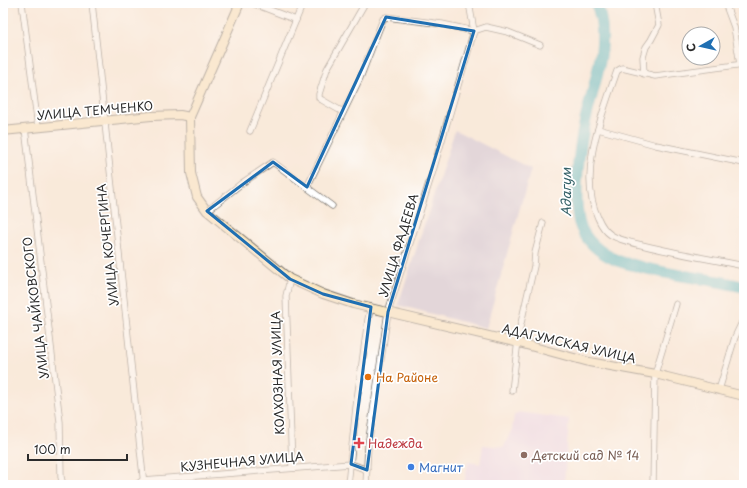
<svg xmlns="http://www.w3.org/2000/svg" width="747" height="488" font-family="'Playpen Sans',sans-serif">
<rect width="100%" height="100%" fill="#fff"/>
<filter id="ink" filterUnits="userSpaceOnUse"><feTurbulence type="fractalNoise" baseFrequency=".025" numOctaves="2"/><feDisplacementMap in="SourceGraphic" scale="8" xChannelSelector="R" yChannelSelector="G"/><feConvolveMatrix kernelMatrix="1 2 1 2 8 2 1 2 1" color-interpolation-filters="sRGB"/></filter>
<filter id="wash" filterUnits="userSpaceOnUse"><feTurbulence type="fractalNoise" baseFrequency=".012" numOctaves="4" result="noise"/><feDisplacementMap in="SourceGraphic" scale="16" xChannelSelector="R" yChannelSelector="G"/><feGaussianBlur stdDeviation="0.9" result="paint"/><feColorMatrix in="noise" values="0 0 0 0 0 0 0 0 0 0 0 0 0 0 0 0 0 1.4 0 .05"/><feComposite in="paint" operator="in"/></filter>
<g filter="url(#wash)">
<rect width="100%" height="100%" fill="#f9eada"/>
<polygon fill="#e7d2ef" points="518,412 569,419 564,485 464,485 468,462 480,464 483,445 504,447 512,429 514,415 518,414"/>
<polygon fill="#c8bfd8" points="455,130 531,169 486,328 398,305"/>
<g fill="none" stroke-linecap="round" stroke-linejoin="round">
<path stroke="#44b2c0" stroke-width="12" d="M596 3C612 41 593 85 585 122 579 148 573 196 579 222 584 240 600 253 616 260 622 263 630 264 637 266 672 276 708 278 744 287"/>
</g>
</g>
<g filter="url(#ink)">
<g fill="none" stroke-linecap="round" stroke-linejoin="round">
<defs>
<g id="street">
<polyline points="22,3 38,127"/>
<polyline points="92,3 144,485"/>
<polyline points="252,3 296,20"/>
<polyline points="725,3 734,27 740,64"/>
<path d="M744 64 655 76 622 68 617 71C602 115 577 173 598 218 601 225 605 231 611 235 621 241 634 243 646 246 678 254 711 259 744 266"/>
<polyline points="644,74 643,57 646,47 651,40 659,25 655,3"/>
<polyline points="343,112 322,100 319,98 319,94 327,69 365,3"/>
<polyline points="25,128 60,422 61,477 63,485"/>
<polyline points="598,129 656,145 744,163"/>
<polyline points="250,131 303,3"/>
<polyline points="307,187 360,78 383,19 386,17 442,24 474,31 486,27 508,32 540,45"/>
<polyline points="207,211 242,183 273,162 332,206"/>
<polyline points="290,279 286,296 292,467"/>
<polyline points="719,390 735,337 743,320"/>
<polyline points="512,391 519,332 534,266 535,253 543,223"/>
<polyline points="351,464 367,470"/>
<polyline points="136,485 143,480 351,464"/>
<polyline points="348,485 356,407 368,319 371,307"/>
<polyline points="366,485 368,445 388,312 432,174 474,31 469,3"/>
<polyline points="653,485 655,374 676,304"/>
</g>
<g id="secondary">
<polyline points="240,3 190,117 191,173 197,197 207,211 290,279 323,294 353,304 519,343 589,362 655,374 744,396"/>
<polyline points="3,131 151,116 180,115 190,117"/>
</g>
</defs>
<use href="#street" stroke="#736e68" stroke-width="7"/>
<use href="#secondary" stroke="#736e68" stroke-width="10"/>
<use href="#street" stroke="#fff" stroke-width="5.5"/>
<use href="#secondary" stroke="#fae7c3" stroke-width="8"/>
</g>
</g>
<path d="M0 0H747V488H0ZM386 17 474 31 388 312 367 470 351 464 371 307 323 294 290 279 207 211 273 162 307 187Z" fill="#f9eada" fill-opacity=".55" fill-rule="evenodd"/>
<path fill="none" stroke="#1f6fb2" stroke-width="3" stroke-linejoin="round" d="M386 17 474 31 388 312 367 470 351 464 371 307 323 294 290 279 207 211 273 162 307 187Z"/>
<circle fill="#e8710a" stroke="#fff" stroke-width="1.5" cx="368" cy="377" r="4"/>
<path fill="#e0444e" stroke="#fff" stroke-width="1.5" d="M357 437h4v4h4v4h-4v4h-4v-4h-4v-4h4z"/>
<circle fill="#8d6e63" stroke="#fff" stroke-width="1.5" cx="524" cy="455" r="4"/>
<circle fill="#3f7fe0" stroke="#fff" stroke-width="1.5" cx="411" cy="467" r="4"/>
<g text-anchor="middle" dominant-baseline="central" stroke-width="3.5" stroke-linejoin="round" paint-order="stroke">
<g font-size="12" fill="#2b2b2b" stroke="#fff">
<text transform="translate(95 110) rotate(-5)">УЛИЦА ТЕМЧЕНКО</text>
<text transform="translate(107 245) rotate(-96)">УЛИЦА КОЧЕРГИНА</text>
<text transform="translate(398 245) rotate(-73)">УЛИЦА ФАДЕЕВА</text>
<text transform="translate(35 308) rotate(-97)">УЛИЦА ЧАЙКОВСКОГО</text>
<text transform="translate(569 343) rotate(13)">АДАГУМСКАЯ УЛИЦА</text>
<text transform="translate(277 373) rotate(-92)">КОЛХОЗНАЯ УЛИЦА</text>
<text transform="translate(242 461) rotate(-5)">КУЗНЕЧНАЯ УЛИЦА</text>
</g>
<g font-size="12" fill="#c56008" stroke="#fff" text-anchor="start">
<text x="376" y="377">На Районе</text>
</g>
<g font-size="12" fill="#be3a42" stroke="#fff" text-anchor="start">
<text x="368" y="443">Надежда</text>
</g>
<g font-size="12" fill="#785e54" stroke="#fff" text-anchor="start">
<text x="532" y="455">Детский сад № 14</text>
</g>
<g font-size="12" fill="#366cbe" stroke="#fff" text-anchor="start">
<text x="419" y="467">Магнит</text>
</g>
<g font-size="13" font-style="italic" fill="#356167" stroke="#fff">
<text transform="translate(565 192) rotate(-90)">Адагум</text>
</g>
</g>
<rect width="747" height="488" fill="none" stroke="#fff" stroke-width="16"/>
<g transform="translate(701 46) rotate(262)"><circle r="19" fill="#ffffff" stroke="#aaaaaa"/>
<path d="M0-3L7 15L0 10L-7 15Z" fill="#1f6fb2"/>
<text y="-6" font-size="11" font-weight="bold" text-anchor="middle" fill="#2b2b2b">С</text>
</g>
<path d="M28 454v6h99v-6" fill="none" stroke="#2b2b2b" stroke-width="2"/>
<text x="34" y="454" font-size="12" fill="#2b2b2b" stroke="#ffffff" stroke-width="3" paint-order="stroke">100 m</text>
</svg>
